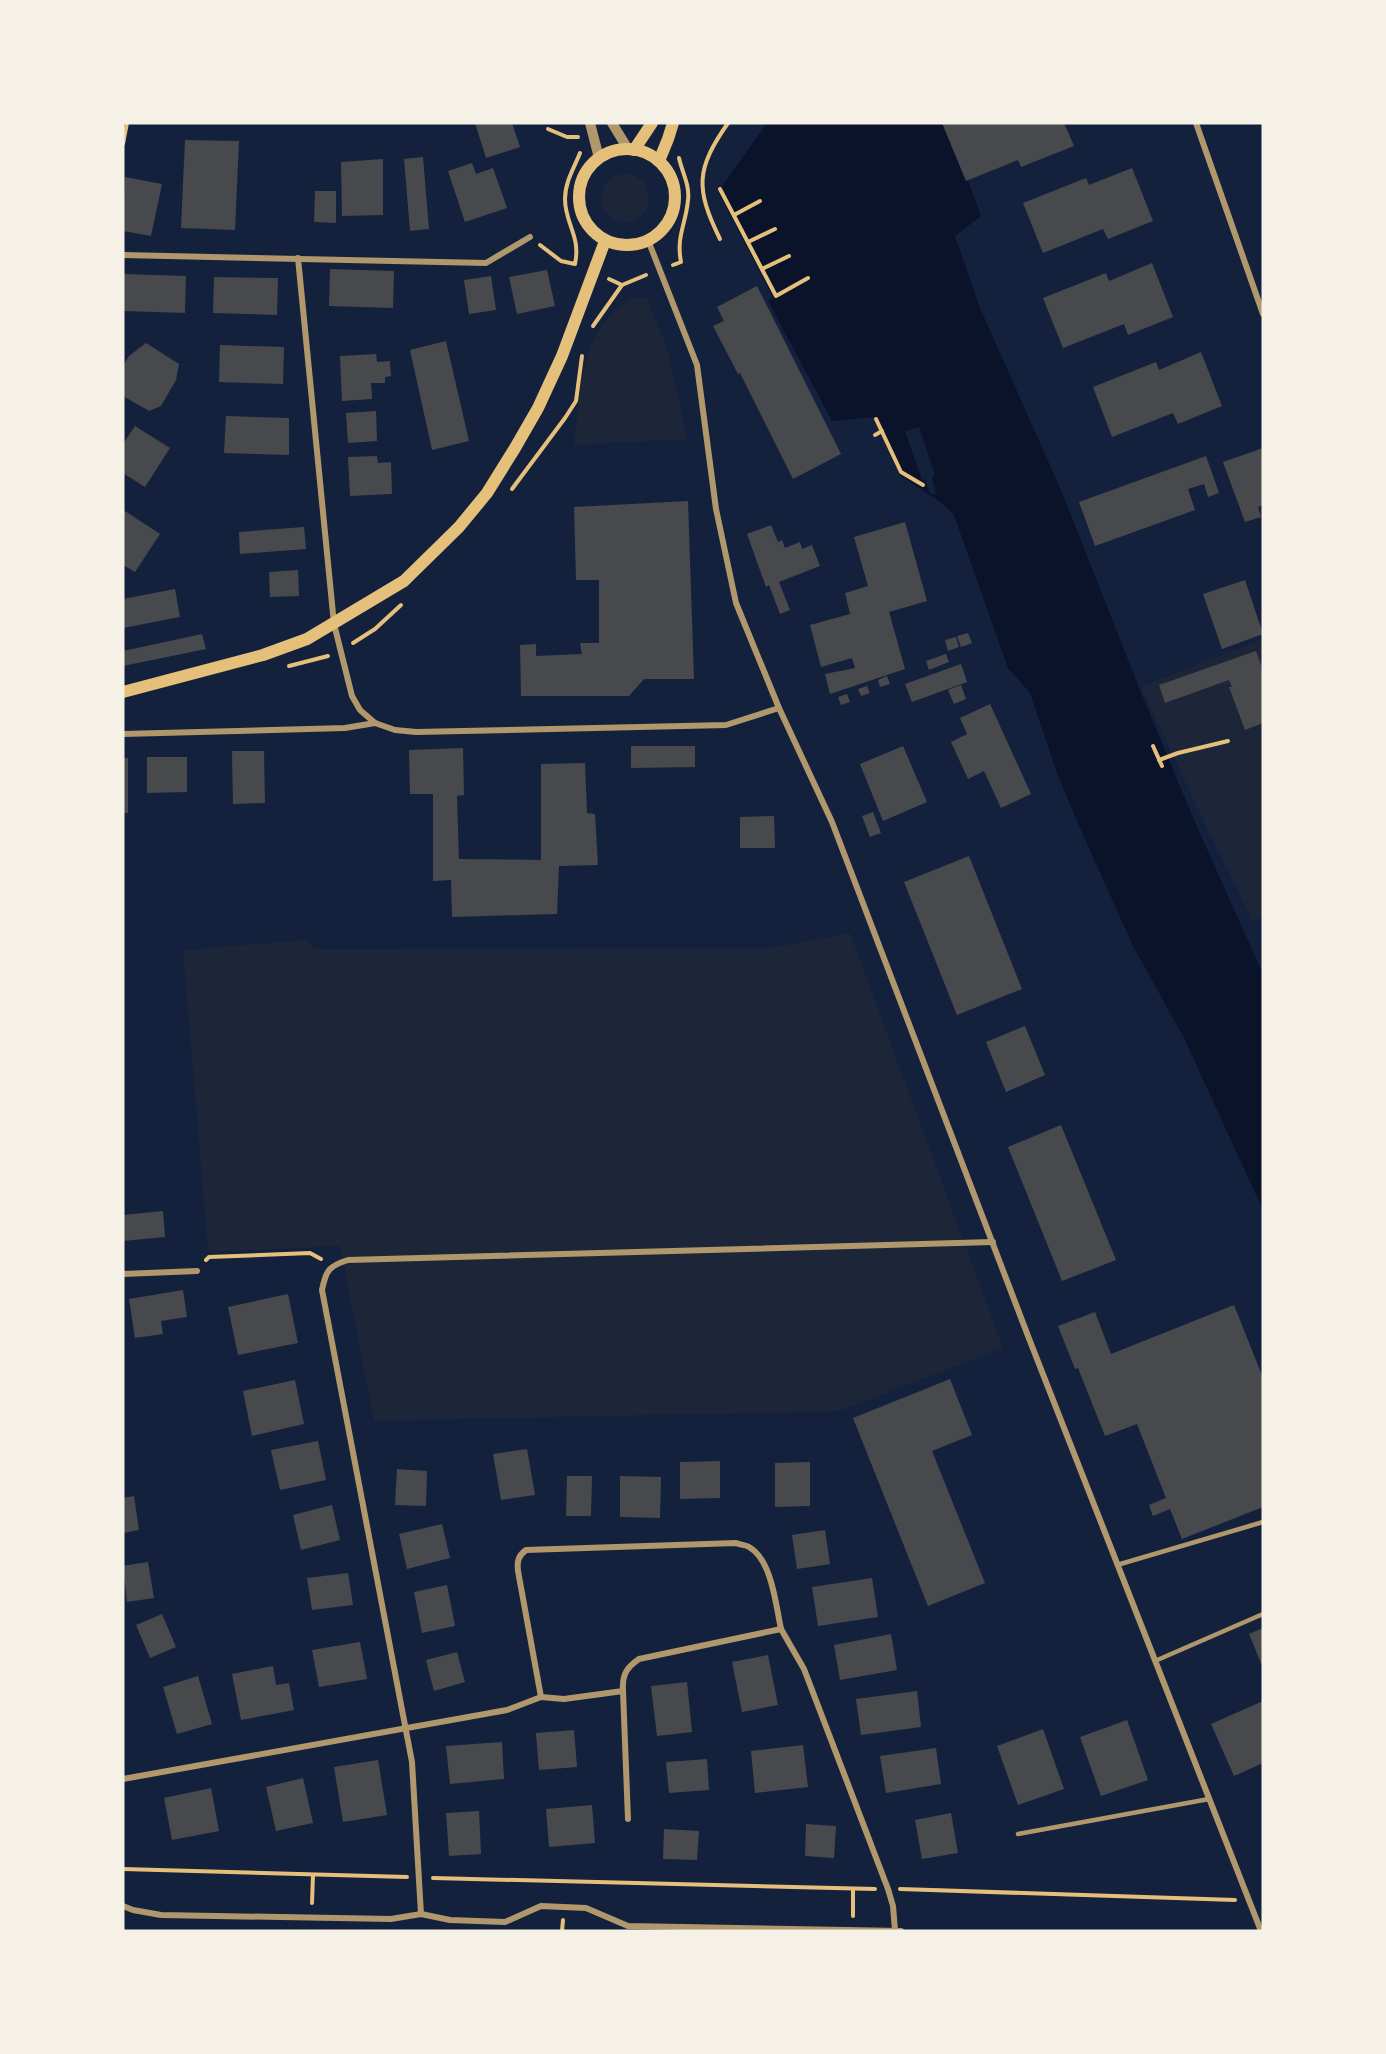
<svg xmlns="http://www.w3.org/2000/svg" width="1386" height="2054" font-family="Manrope,sans-serif">
<rect width="100%" height="100%" fill="#14213d"/>
<g fill="#1d2539">
<circle cx="625" cy="198" r="24"/>
<path d="M635 297 647 298 668 351 687 439 574 445C582 388 578 328 635 297Z"/>
<polygon points="1263,639 1263,914 1254,923 1205,824 1141,687"/>
<polygon points="850,933 1003,1348 839,1411 374,1421 340,1246 208,1252 183,950 306,940 316,949 771,948"/>
</g>
<polygon fill="#0b132b" points="767,123 947,123 981,216 955,236 980,308 1061,490 1140,690 1194,820 1263,974 1263,1210 1184,1038 1133,946 1080,828 1057,773 1030,693 1008,668 954,515 943,504 900,475 874,417 832,421 768,301 773,297 718,192"/>
<polygon fill="#14213d" points="919,427 935,475 932,477 936,494 930,494 925,479 922,480 905,431"/>
<g fill="#48494c">
<polygon points="475,123 512,123 520,147 486,158"/>
<polygon points="942,123 1064,123 1074,146 1021,167 1018,160 966,181"/>
<polygon points="185,140 239,141 235,230 181,228"/>
<polygon points="423,157 429,229 410,231 404,159"/>
<polygon points="383,159 383,215 342,216 341,162"/>
<polygon points="472,163 476,174 493,168 507,208 465,222 448,171"/>
<polygon points="1132,168 1153,221 1108,239 1103,229 1043,253 1023,203 1086,178 1089,185"/>
<polygon points="125,177 162,184 151,236 123,231"/>
<polygon points="315,191 336,191 336,223 314,222"/>
<polygon points="1152,263 1173,317 1128,335 1124,324 1063,348 1043,298 1106,273 1109,281"/>
<polygon points="330,269 394,271 393,308 329,306"/>
<polygon points="547,270 555,306 517,314 509,277"/>
<polygon points="123,274 186,276 185,313 123,311"/>
<polygon points="491,276 496,310 469,314 464,280"/>
<polygon points="214,277 278,278 277,315 213,313"/>
<polygon points="757,286 841,454 793,479 740,373 738,374 713,326 724,321 717,307"/>
<polygon points="446,341 469,441 432,450 410,350"/>
<polygon points="146,343 179,364 176,380 161,406 149,411 123,396 123,366 129,356"/>
<polygon points="220,345 284,347 283,384 219,382"/>
<polygon points="1201,352 1222,406 1178,424 1173,413 1112,437 1093,387 1156,362 1159,370"/>
<polygon points="376,354 377,362 390,361 391,376 385,377 385,383 371,383 372,399 342,401 340,356"/>
<polygon points="376,411 377,441 348,443 346,413"/>
<polygon points="226,416 289,418 289,455 224,453"/>
<polygon points="135,426 170,448 145,487 123,473 123,444"/>
<polygon points="1263,448 1263,505 1258,507 1261,517 1245,522 1223,462"/>
<polygon points="377,456 378,463 391,462 392,494 350,496 348,457"/>
<polygon points="1206,456 1219,493 1208,497 1204,484 1188,489 1195,510 1095,546 1079,502"/>
<polygon points="688,501 694,679 644,679 629,696 521,696 520,645 536,644 536,656 582,654 580,643 599,643 599,580 576,580 574,507"/>
<polygon points="125,511 160,534 135,572 123,565 123,513"/>
<polygon points="905,522 927,601 889,612 905,669 830,694 825,674 855,668 852,658 821,667 810,625 850,614 845,593 868,586 854,537"/>
<polygon points="771,525 778,542 782,540 785,548 800,542 802,549 812,545 820,566 779,582 790,610 780,614 769,585 766,587 747,534"/>
<polygon points="304,527 306,549 240,554 239,532"/>
<polygon points="298,570 299,596 270,597 269,572"/>
<polygon points="1245,580 1263,634 1222,649 1203,594"/>
<polygon points="175,589 180,617 123,628 123,599"/>
<polygon points="968,633 972,643 961,647 957,636"/>
<polygon points="202,634 206,649 123,666 123,651"/>
<polygon points="956,637 959,647 948,651 945,640"/>
<polygon points="1256,651 1263,670 1263,723 1245,730 1229,687 1232,687 1229,680 1165,703 1159,685"/>
<polygon points="946,654 949,662 929,670 926,661"/>
<polygon points="961,664 967,682 912,702 905,684"/>
<polygon points="887,676 890,684 880,687 878,680"/>
<polygon points="961,685 966,699 954,704 948,690"/>
<polygon points="867,686 870,693 861,696 858,689"/>
<polygon points="847,694 850,702 841,705 838,697"/>
<polygon points="990,704 1031,794 1001,808 984,771 968,779 951,742 967,734 960,718"/>
<polygon points="631,746 695,746 695,767 631,768"/>
<polygon points="903,746 927,802 883,821 860,764"/>
<polygon points="463,748 464,795 457,796 459,859 541,860 541,764 585,763 587,813 595,814 598,865 559,866 557,914 452,917 451,880 433,881 433,794 410,794 409,750"/>
<polygon points="232,751 264,751 265,803 233,804"/>
<polygon points="147,757 187,757 187,792 147,793"/>
<rect x="123" y="758" width="5" height="55"/>
<polygon points="873,812 881,833 870,837 862,816"/>
<polygon points="774,816 775,848 740,848 740,817"/>
<polygon points="969,856 1022,989 957,1015 904,882"/>
<polygon points="1025,1026 1045,1075 1006,1092 986,1042"/>
<polygon points="1061,1125 1116,1260 1062,1281 1008,1147"/>
<polygon points="163,1211 165,1237 123,1241 123,1215"/>
<polygon points="183,1290 187,1317 161,1321 163,1334 135,1338 129,1299"/>
<polygon points="288,1294 298,1343 238,1355 228,1307"/>
<polygon points="1234,1305 1263,1378 1263,1507 1182,1539 1170,1509 1153,1516 1149,1505 1166,1498 1137,1424 1105,1436 1078,1368 1075,1369 1058,1326 1095,1312 1111,1354"/>
<polygon points="950,1379 972,1435 932,1451 985,1583 928,1606 853,1418"/>
<polygon points="295,1380 304,1424 252,1436 243,1391"/>
<polygon points="318,1441 326,1480 280,1490 271,1450"/>
<polygon points="527,1449 535,1495 501,1500 493,1454"/>
<polygon points="720,1461 720,1498 680,1499 680,1462"/>
<polygon points="810,1462 810,1506 775,1507 775,1463"/>
<polygon points="397,1469 427,1471 426,1506 395,1505"/>
<polygon points="567,1476 592,1476 591,1516 566,1516"/>
<polygon points="620,1476 661,1477 660,1518 620,1517"/>
<polygon points="134,1496 139,1530 123,1533 123,1498"/>
<polygon points="332,1505 340,1540 301,1550 293,1515"/>
<polygon points="442,1524 450,1558 407,1569 399,1534"/>
<polygon points="825,1530 830,1564 797,1569 792,1535"/>
<polygon points="148,1562 154,1598 127,1602 123,1566"/>
<polygon points="348,1573 353,1605 312,1610 307,1578"/>
<polygon points="872,1578 878,1617 818,1626 812,1587"/>
<polygon points="447,1585 455,1626 422,1633 414,1592"/>
<polygon points="162,1614 176,1647 150,1658 136,1625"/>
<polygon points="1263,1628 1263,1668 1249,1634"/>
<polygon points="891,1634 897,1670 840,1680 834,1645"/>
<polygon points="360,1642 367,1679 319,1687 312,1650"/>
<polygon points="457,1652 465,1682 434,1691 426,1660"/>
<polygon points="768,1655 778,1705 742,1712 732,1662"/>
<polygon points="273,1666 276,1685 289,1683 294,1710 241,1720 232,1674"/>
<polygon points="198,1676 212,1724 177,1734 163,1687"/>
<polygon points="687,1682 692,1732 657,1736 651,1686"/>
<polygon points="917,1691 921,1727 861,1735 856,1699"/>
<polygon points="1263,1701 1263,1763 1234,1776 1211,1724"/>
<polygon points="1127,1720 1148,1780 1101,1796 1080,1737"/>
<polygon points="1043,1729 1064,1789 1018,1805 997,1746"/>
<polygon points="574,1730 577,1767 539,1770 536,1733"/>
<polygon points="502,1742 504,1779 450,1784 446,1746"/>
<polygon points="803,1745 808,1787 755,1793 751,1751"/>
<polygon points="936,1748 941,1784 886,1793 880,1756"/>
<polygon points="707,1759 709,1790 669,1793 666,1762"/>
<polygon points="378,1760 387,1815 343,1822 334,1767"/>
<polygon points="303,1778 313,1823 276,1831 266,1787"/>
<polygon points="211,1788 219,1831 172,1840 164,1798"/>
<polygon points="592,1805 595,1843 549,1847 546,1809"/>
<polygon points="479,1811 481,1854 449,1856 446,1813"/>
<polygon points="951,1813 958,1853 922,1859 915,1820"/>
<polygon points="806,1824 836,1826 834,1858 805,1856"/>
<polygon points="664,1829 699,1831 697,1860 663,1859"/>
</g>
<g fill="none" stroke-linecap="round" stroke-linejoin="round">
<g stroke="#e5c07b" stroke-width="4">
<polyline points="548,129 567,137 578,137"/>
<polyline points="123,144 127,123"/>
<polyline points="720,189 776,296 808,278"/>
<polyline points="734,215 760,201"/>
<path d="M720 239C695 188 696 169 728 123"/>
<polyline points="748,242 775,229"/>
<path d="M540 245 561 261 575 264C581 236 565 224 565 199 565 182 574 168 580 153"/>
<path d="M673 265 681 262C676 236 686 224 688 200 690 185 682 172 679 158"/>
<polyline points="762,269 789,256"/>
<polyline points="609,279 622,285"/>
<polyline points="593,326 622,285 646,275"/>
<polyline points="876,419 901,472 923,485"/>
<polyline points="875,435 882,431"/>
<polyline points="512,489 565,418 576,401 582,356"/>
<polyline points="353,643 375,629 401,605"/>
<polyline points="289,666 328,656"/>
<polyline points="1153,746 1162,766"/>
<polyline points="1159,760 1178,753 1228,741"/>
<polyline points="206,1260 209,1257 310,1253 321,1259"/>
<polyline points="123,1869 407,1877"/>
<polyline points="433,1878 875,1889"/>
<polyline points="900,1889 1235,1900"/>
<polyline points="312,1903 313,1875"/>
<polyline points="853,1916 853,1890"/>
<polyline points="562,1931 563,1920"/>
</g>
<g stroke="#b1986c" stroke-width="4.5">
<polyline points="1117,1565 1263,1522"/>
<polyline points="1155,1661 1263,1614"/>
<polyline points="1018,1834 1209,1799"/>
</g>
<g stroke="#b1986c" stroke-width="6">
<polyline points="1196,123 1263,314"/>
<polyline points="648,240 697,365 716,509 736,603 779,708 832,822 1028,1336 1261,1931"/>
<polyline points="123,255 486,263 530,237"/>
<polyline points="298,258 334,624 352,696 360,710 375,723 395,730 416,732 726,725 779,708"/>
<polyline points="123,734 345,728 375,723"/>
<polyline points="123,1274 197,1271"/>
<polyline points="781,1629 804,1669 888,1889 893,1906 895,1930"/>
<polyline points="623,1691 628,1819"/>
<path d="M123 1779 507 1710 541 1697 564 1699 623 1691C622 1675 626 1668 639 1659L781 1629C776 1606 772 1560 749 1547 746 1545 740 1545 736 1543L526 1550C518 1556 517 1561 518 1571L541 1697"/>
<polyline points="123,1906 133,1910 161,1915 391,1919 421,1914 450,1920 505,1922 541,1906 586,1908 628,1926 901,1931"/>
<path d="M421 1914 412 1762 322 1290C326 1270 329 1266 348 1260L993 1242"/>
</g>
<g stroke="#b1986c" stroke-width="10">
<polyline points="590,123 599,158"/>
<polyline points="612,123 628,149"/>
</g>
<g stroke="#e5c07b" stroke-width="12">
<circle cx="627" cy="197" r="48"/>
<polyline points="634,150 652,123"/>
<polyline points="659,161 668,139 673,123"/>
<polyline points="123,692 263,655 307,639 404,581 459,527 487,493 515,448 538,408 562,356 605,241"/>
</g>
</g>
<rect width="1386" height="2054" fill="none" stroke="#f6f1e7" stroke-width="249"/>
</svg>
